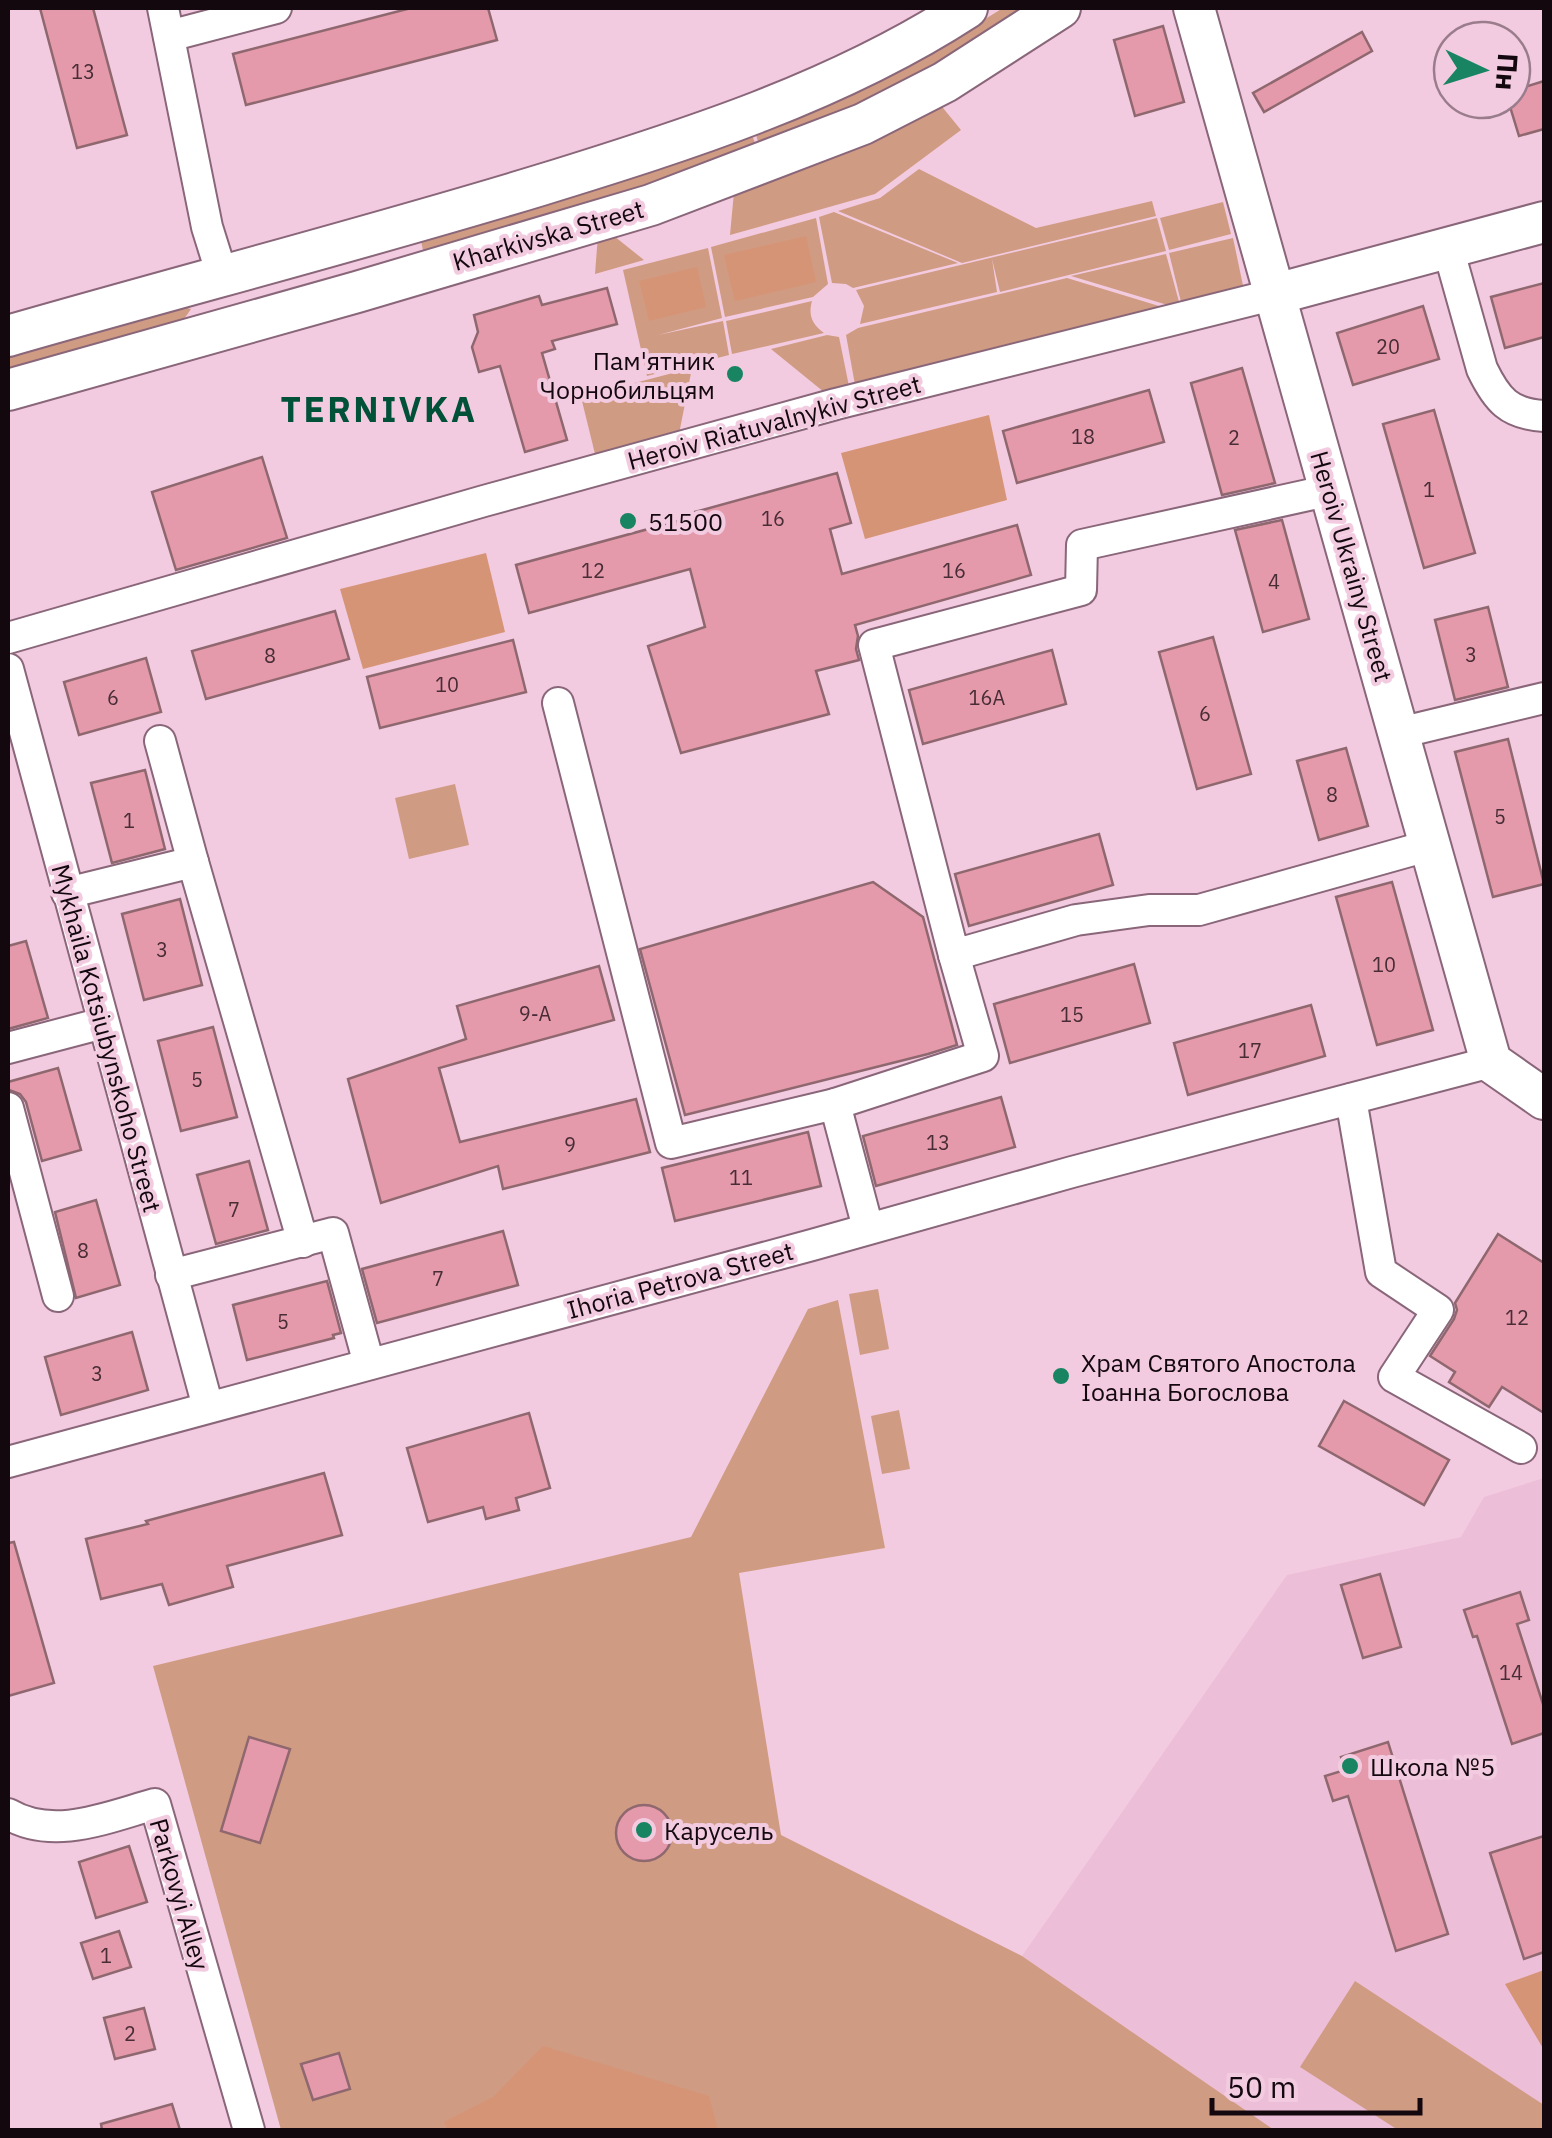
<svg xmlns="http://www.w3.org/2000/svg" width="1552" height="2138" font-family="'IBM Plex Sans',sans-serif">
<rect width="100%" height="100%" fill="#f3cbe0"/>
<polygon fill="#edbed7" points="1544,1478 1544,2130 1274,2130 1022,1956 1287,1575 1461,1537 1484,1497"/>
<g fill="#d09b83">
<polygon points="1003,8 1026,8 975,43 887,93 759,145 755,131 882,80 917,61"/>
<polygon points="939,103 961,130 875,194 730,235 734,192"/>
<polygon points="751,132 756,146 636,189 436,249 423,250 421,241"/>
<polygon points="919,169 1036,228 1152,201 1156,216 962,263 838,211 880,198"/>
<polygon points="1223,202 1231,234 1169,250 1160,218"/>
<polygon points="834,212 958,263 853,288 846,284 832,283 819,217"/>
<polygon points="816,218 828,284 813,297 725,317 711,247"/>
<polygon points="1157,218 1166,251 1000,292 992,259 997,292 860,324 864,306 856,290"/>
<polygon points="609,232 644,260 595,274 598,235"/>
<polygon points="1233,238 1245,295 1183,310 1169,253"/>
<polygon points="708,248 722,318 658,335 723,321 729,355 647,376 623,270"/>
<polygon points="1166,254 1181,309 1071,276"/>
<polygon points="1067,278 1182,313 857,396 846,335 858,328"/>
<path d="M812 301C808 315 812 324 824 333L732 354 726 321Z"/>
<polygon points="177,305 191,309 182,322 8,371 8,354"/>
<polygon points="827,335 839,337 851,396 835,401 771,349"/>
<polygon points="692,368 679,434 595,454 581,397"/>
<polygon points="455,784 469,845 409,859 395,798"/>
<polygon points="878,1289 889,1349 860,1355 849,1294"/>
<polygon points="838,1300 885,1548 739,1573 781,1835 1022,1956 1274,2130 281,2130 153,1666 691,1537 808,1309"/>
<polygon points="899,1410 910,1469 882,1474 871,1416"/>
<polygon points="1355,1981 1544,2105 1544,2130 1398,2130 1300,2067"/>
</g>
<g fill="#d69476">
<polygon points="806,236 816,282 735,301 724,255"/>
<polygon points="697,267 706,307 649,321 639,281"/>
<polygon points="989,415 1007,500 865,539 841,453"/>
<polygon points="486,553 505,632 363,669 340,589"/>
<polygon points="1544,1970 1544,2050 1505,1984"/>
<polygon points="543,2046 709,2096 718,2130 448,2130 444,2122 493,2097"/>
</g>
<g fill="#e49aaa" stroke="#8f676f" stroke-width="2.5">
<polygon points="40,8 93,8 127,135 77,148"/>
<polygon points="411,8 488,8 497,40 246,105 233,54"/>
<polygon points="1163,26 1184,102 1135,116 1114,40"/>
<polygon points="1362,32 1372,51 1264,112 1253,93"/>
<polygon points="1544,81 1544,129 1519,136 1508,100 1512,100 1512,91"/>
<polygon points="1544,283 1544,337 1505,348 1491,297"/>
<polygon points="607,288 617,324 552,341 555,349 542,353 567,440 525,452 500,366 479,372 472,347 478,332 474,315 539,296 542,305"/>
<polygon points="1423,306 1439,359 1353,385 1337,333"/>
<polygon points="1242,368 1275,483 1222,495 1191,383"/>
<polygon points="1149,390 1164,442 1017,483 1003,431"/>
<polygon points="1434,410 1475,553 1424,568 1383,424"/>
<polygon points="262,457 287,538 176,570 152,492"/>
<polygon points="837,473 851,523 830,529 842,574 1017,525 1031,575 855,625 858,636 856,649 859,660 816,671 829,714 681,753 648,646 705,627 690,569 529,613 516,565 696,516 695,512"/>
<polygon points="1282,520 1309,619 1263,632 1235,530"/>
<polygon points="1488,607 1508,687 1455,700 1435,620"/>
<polygon points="335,611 349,659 206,699 192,651"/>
<polygon points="1213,637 1251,774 1197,789 1159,652"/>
<polygon points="513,640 526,692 380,728 367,677"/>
<polygon points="1052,650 1066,704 923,744 909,690"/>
<polygon points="146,658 161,712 79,735 64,682"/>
<polygon points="1508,739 1544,884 1493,897 1455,752"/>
<polygon points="1346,748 1368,826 1319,840 1297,761"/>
<polygon points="145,770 165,849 112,863 91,783"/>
<polygon points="1099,834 1113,885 969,926 955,874"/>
<polygon points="873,882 923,917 957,1045 928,1054 685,1115 640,949"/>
<polygon points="1392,882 1433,1030 1377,1045 1336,897"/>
<polygon points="180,899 202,985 144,1000 122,914"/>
<polygon points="26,941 48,1018 8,1029 8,946"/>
<polygon points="1134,964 1150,1023 1010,1063 994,1004"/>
<polygon points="599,966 614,1020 439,1068 460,1142 636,1099 650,1152 503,1189 498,1166 381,1203 348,1079 466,1039 457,1006"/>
<polygon points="1311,1005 1325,1056 1188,1095 1174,1043"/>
<polygon points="213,1027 237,1117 181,1131 158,1041"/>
<polygon points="58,1068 81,1150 42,1161 26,1102 20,1094 9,1090 8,1082"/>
<polygon points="1001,1097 1015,1147 876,1186 863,1136"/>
<polygon points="808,1132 821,1186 675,1221 662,1168"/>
<polygon points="249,1161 268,1230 216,1244 197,1175"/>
<polygon points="96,1200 120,1285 76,1298 55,1212"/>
<polygon points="503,1231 518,1285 377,1323 362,1269"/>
<polygon points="1498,1234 1544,1263 1544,1413 1502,1387 1489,1407 1449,1382 1455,1372 1430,1356 1454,1319 1457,1310 1455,1303"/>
<polygon points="327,1281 341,1333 333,1335 334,1338 247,1360 233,1305"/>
<polygon points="132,1332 148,1390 61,1415 45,1357"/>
<polygon points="1344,1401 1449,1460 1424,1505 1319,1446"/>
<polygon points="529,1413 550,1488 516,1498 519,1510 486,1519 483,1507 428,1522 407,1448"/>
<polygon points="324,1473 342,1535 227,1566 233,1587 169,1605 162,1584 101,1599 86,1539 148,1524 146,1521"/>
<polygon points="14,1542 54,1683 8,1696 8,1543"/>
<polygon points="1380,1574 1401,1647 1363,1658 1341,1585"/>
<polygon points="1520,1592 1529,1620 1517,1624 1544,1707 1544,1733 1512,1744 1477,1636 1473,1637 1464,1610"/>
<polygon points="249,1737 290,1749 260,1843 221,1831"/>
<polygon points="1388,1742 1448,1934 1396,1951 1348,1796 1333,1801 1325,1776 1345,1770 1341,1757"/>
<circle cx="644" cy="1833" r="28"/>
<polygon points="1544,1836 1544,1952 1524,1959 1490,1853"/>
<polygon points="129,1846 147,1902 96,1918 79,1862"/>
<polygon points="119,1931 131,1967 93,1979 81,1943"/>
<polygon points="144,2008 155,2049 115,2059 104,2018"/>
<polygon points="339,2053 350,2089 313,2100 301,2064"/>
<polygon points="172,2104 180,2130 102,2130 101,2124"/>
</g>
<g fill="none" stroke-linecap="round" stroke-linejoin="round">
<defs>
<g id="street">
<polyline points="163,8 207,227 222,275"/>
<polyline points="169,36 276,8"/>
<path d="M1448 248 1482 369C1497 400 1509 414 1544 416"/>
<polyline points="1331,490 1082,545 1081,590 874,645 954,955 1076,920 1149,910 1199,910 1431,845"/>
<polyline points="8,638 484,501 836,404 1276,294"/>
<polyline points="8,669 208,1407"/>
<polyline points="558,703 671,1143 835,1104 868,1228"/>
<polyline points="1399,733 1544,698"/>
<polyline points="160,741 193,862"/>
<polyline points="67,893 193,862 303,1242"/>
<polyline points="8,1048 103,1023"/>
<polyline points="1351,1099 1381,1272 1438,1310 1394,1377 1521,1448"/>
<polyline points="835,1104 983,1056 954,955"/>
<polyline points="8,1108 58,1296"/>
<polyline points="171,1275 333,1233 369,1364"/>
<polyline points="8,1462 812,1245 1072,1172 1491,1062"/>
<path d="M8 1814C54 1841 108 1817 155 1804L249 2130"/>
</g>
<g id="secondary">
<polyline points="1194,8 1491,1062 1544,1099"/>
<polyline points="1276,294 1544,222"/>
<path d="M8 336C185 285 364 239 541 185 687 140 838 92 967 8"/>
<polyline points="8,390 357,292 651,205 863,124 945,82 1060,8"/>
</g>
</defs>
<use href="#street" stroke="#896679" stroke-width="34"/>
<use href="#secondary" stroke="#896679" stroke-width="44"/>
<use href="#street" stroke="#fff" stroke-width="30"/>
<use href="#secondary" stroke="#fff" stroke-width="40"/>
</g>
<g fill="#188461" stroke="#f3cbe0" stroke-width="4">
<circle cx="735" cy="374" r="10"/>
<circle cx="628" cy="521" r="10"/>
<circle cx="1061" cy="1376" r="10"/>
<circle cx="1350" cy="1766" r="10"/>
<circle cx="644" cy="1830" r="10"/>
</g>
<g text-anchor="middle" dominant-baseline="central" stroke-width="8" stroke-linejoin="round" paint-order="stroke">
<g font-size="20" fill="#482c36">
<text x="83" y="71">13</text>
<text x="1388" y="346">20</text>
<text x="1083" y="436">18</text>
<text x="1234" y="437">2</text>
<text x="1429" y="489">1</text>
<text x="773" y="518">16</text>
<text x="593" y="570">12</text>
<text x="954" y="570">16</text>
<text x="1274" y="581">4</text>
<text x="1471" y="654">3</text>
<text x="270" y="655">8</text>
<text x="447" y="684">10</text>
<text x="113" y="697">6</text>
<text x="987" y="697">16А</text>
<text x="1205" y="713">6</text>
<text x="1332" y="794">8</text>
<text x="1500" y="816">5</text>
<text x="129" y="820">1</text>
<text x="162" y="949">3</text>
<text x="1384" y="964">10</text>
<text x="535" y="1013">9-А</text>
<text x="1072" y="1014">15</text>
<text x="1250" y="1050">17</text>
<text x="197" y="1079">5</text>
<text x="938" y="1142">13</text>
<text x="570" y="1144">9</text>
<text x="741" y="1177">11</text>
<text x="234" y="1209">7</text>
<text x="83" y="1250">8</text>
<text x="438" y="1278">7</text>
<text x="1517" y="1317">12</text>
<text x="283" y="1321">5</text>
<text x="97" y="1373">3</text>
<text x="1511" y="1672">14</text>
<text x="106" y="1955">1</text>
<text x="130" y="2033">2</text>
</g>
<g font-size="25" fill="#14080f" stroke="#f3cbe0">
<text transform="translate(548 235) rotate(-16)">Kharkivska Street</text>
<text transform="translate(774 422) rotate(-15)">Heroiv Riatuvalnykiv Street</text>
<text transform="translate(1352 566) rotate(74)">Heroiv Ukrainy Street</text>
<text transform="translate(107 1038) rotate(75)">Mykhaila Kotsiubynskoho Street</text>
<text transform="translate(680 1280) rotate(-15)">Ihoria Petrova Street</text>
<text transform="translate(180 1894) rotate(74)">Parkovyi Alley</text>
</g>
<g font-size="25" fill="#14080f" stroke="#f3cbe0" text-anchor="start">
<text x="715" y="360" text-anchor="end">Пам'ятник<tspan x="715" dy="29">Чорнобильцям</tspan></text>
<text x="648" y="521">51500</text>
<text x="1081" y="1362">Храм Святого Апостола<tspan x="1081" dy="29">Іоанна Богослова</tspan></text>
<text x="1370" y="1766">Школа №5</text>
<text x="664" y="1830">Карусель</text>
</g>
<g font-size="35" font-weight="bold" letter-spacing="2.5" fill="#015038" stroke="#f3cbe0">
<text x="379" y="409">TERNIVKA</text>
</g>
</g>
<rect width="1552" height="2138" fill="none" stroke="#14080f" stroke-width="20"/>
<g transform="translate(1482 70) rotate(94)"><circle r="48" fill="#f3cbe0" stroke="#9a7d8c" stroke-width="2.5"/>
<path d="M0-8L18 38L0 25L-18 38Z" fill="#188461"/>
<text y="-15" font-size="28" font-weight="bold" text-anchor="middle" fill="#14080f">Пн</text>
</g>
<path d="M1212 2098v15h208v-15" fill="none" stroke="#14080f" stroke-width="5"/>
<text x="1227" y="2098" font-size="30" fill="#14080f" stroke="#f3cbe0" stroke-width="8" paint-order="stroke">50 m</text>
</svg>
